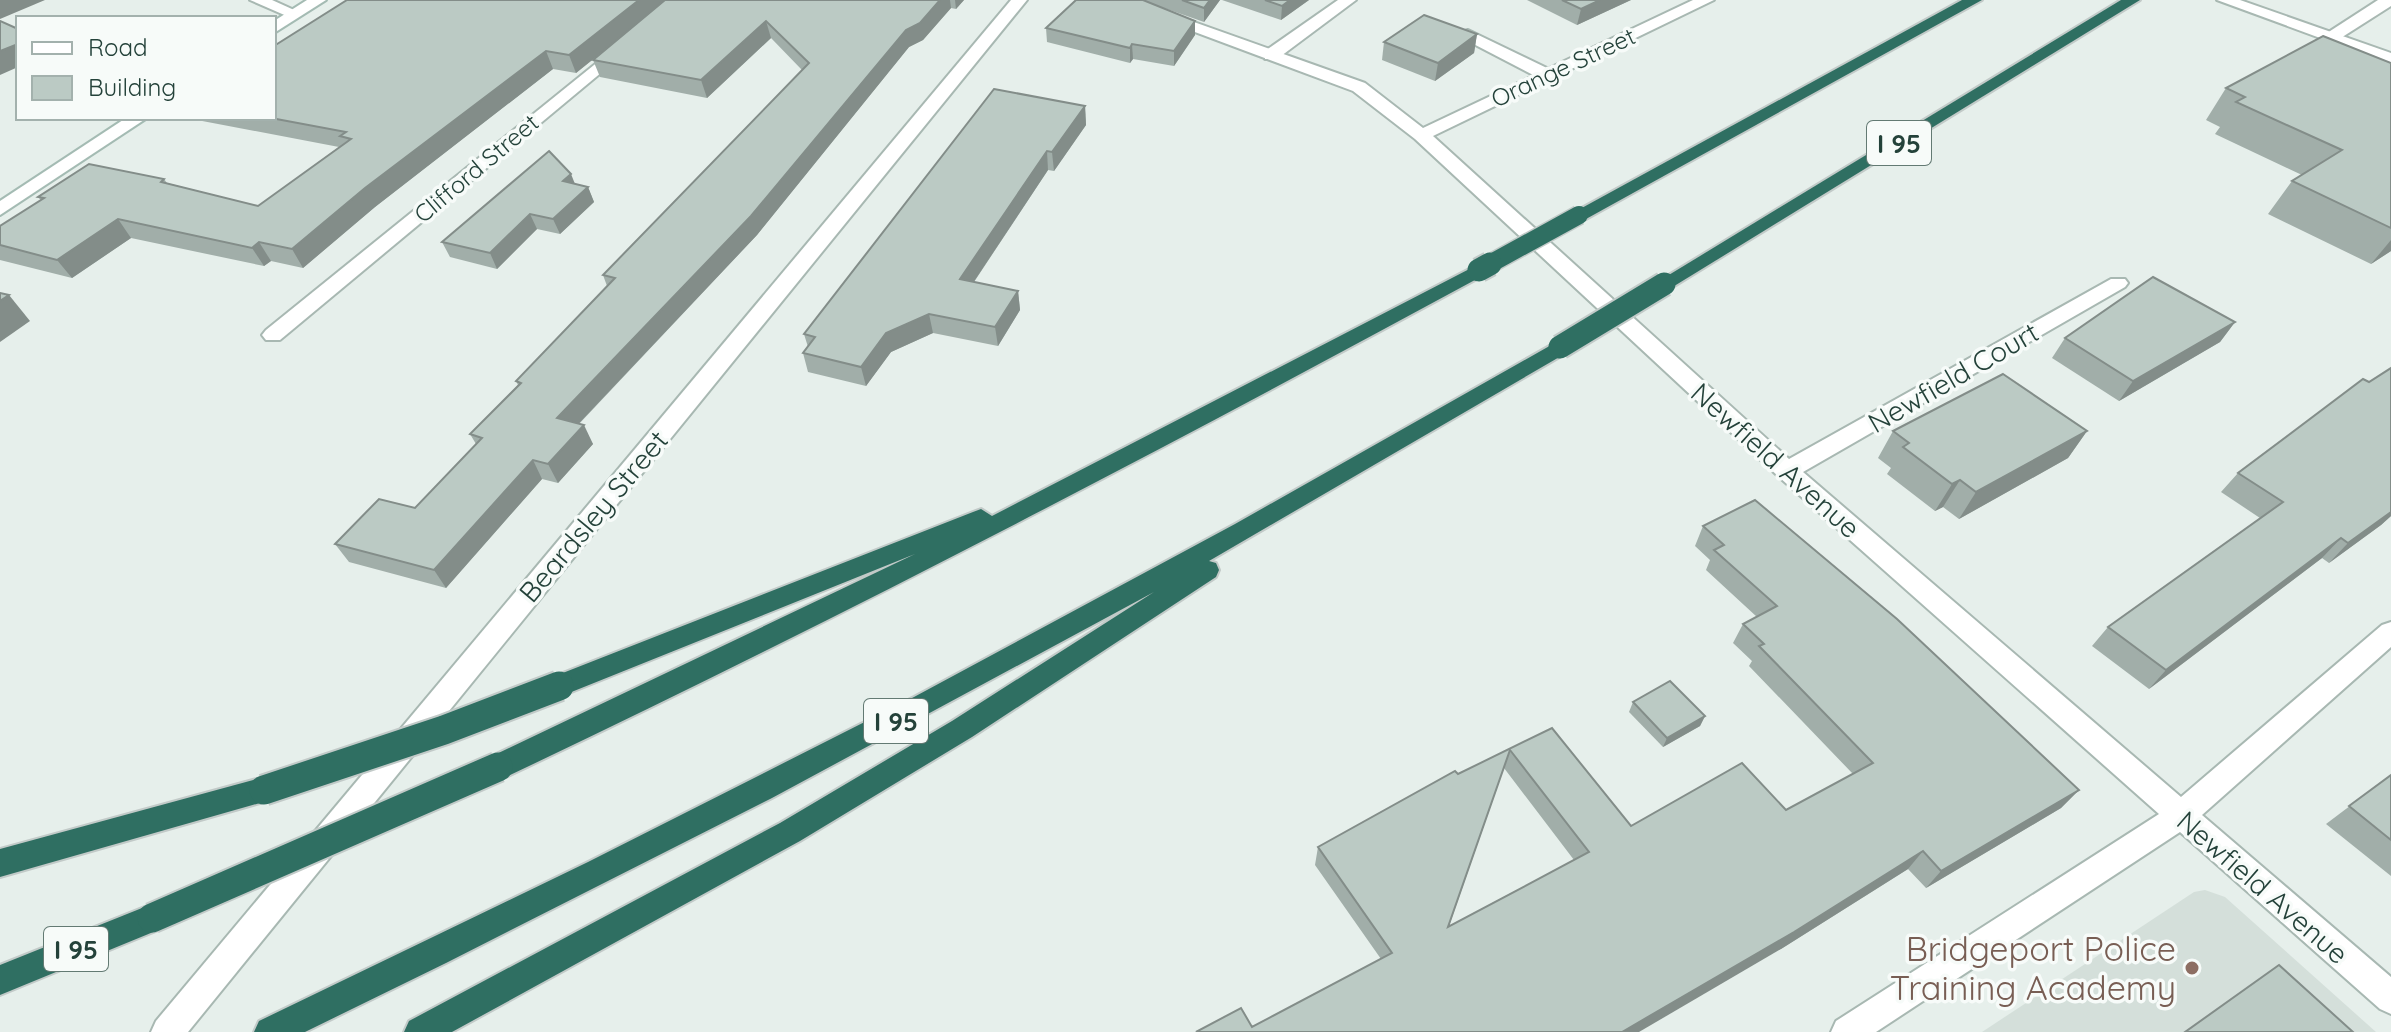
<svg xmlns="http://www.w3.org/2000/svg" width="2391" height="1032" font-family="Quicksand,sans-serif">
<rect width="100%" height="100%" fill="#e6efeb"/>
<polygon fill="#d4dfda" points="2205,890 2225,897 2376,1032 1982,1032 2194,892"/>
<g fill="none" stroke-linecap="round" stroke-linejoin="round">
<defs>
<g id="service">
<polygon points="1338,0 1356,0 1277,59 1265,59 1265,51"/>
<polygon points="2378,0 2391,0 2391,6 2336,41 2324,41 2324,35"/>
<polygon points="1468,30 1551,70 1553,74 1545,79 1539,78 1462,38 1462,32"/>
</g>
<g id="minor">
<polygon points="250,0 272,0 303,14 289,17"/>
<polygon points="1011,0 1027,0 188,1032 151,1032 156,1021"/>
<polygon points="1109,0 1132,0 1365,83 1423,128 1693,0 1714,0 1433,136 1789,459 2111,279 2125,279 2128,283 2125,287 1803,472 2181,797 2382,625 2391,622 2391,647 2202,815 2391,977 2391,1014 2380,1009 2180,832 1876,1032 1831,1032 1836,1021 2159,814 1779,477 1415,139 1353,91"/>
<polygon points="620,44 628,49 626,52 280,340 266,340 262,335 266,330"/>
</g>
<polygon id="tertiary" points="2217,0 2240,0 2391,53 2391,64"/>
<g id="secondary">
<polygon points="307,0 326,0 274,33 274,21"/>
<polygon points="126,118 147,118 0,215 0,201"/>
</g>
<g id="motorway">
<polygon points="1962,0 1982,0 1586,219 1572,219 1569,215"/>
<polygon points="2121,0 2140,0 1671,288 1657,288 1654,284"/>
<path d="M1479 264 1489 270 1486 274C1164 449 839 619 508 776L498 779 488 776 484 767 488 758 915 554 559 697 550 694 546 686 550 678 973 512 981 509 992 516Z"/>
<polygon points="1560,340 1568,342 1571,347 1568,352 1209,561 1216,563 1219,570 1216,577 972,737 800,841 452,1032 404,1032 409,1021 780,823 952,721 1154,592 772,798 446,963 305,1032 254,1032 259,1021 588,862 914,697 1235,524"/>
<polygon points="264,777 274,781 278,790 274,799 0,877 0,849"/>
<polygon points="152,904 163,908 167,918 163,928 0,995 0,965"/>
</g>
</defs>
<use href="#service" stroke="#a8b8b2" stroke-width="4"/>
<use href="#minor" stroke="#a8b8b2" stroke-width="4"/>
<use href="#tertiary" stroke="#a8b8b2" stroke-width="4"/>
<use href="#secondary" stroke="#a4bbb3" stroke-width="4"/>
<use href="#motorway" stroke="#c2cac8" stroke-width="4"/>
<use href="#service" fill="#fff" fill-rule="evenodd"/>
<use href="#minor" fill="#fff" fill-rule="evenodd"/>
<use href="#tertiary" fill="#fff" fill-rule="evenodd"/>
<use href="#secondary" fill="#fff" fill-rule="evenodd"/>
<use href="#motorway" fill="#2f6f62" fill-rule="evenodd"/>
<defs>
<polyline id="motorway-bridge-far2" points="1486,266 1579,215"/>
<g id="motorway-bridge-far1">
<polyline points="1479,270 1490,264"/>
<polyline points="1560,347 1664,284"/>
</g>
<g id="motorway-bridge">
<polyline points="264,790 444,730 559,686"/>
<polyline points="152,918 498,767"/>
</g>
</defs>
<use href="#motorway-bridge-far2" stroke="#c2cac8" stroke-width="21" stroke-linecap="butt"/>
<use href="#motorway-bridge-far1" stroke="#c2cac8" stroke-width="27" stroke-linecap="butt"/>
<use href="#motorway-bridge" stroke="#c2cac8" stroke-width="33" stroke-linecap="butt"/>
<use href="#motorway-bridge-far2" stroke="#2f6f62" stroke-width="18"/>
<use href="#motorway-bridge-far1" stroke="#2f6f62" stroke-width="23"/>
<use href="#motorway-bridge" stroke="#2f6f62" stroke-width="29"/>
</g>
<g fill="#a1aea9" fill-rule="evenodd">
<polygon points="347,0 964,0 956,9 951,8 923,40 909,47 757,235 579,424 593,444 558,483 542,479 446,588 349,562 335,544 415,508 476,444 470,434 518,385 516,381 607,286 603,275 802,70 771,38 707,98 600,77 593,60 626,33 576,73 553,69 375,207 303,268 271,261 264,266 131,238 72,278 0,260 0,226 41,200 38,197 164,179 167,183 258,206 339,147 197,120 196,118 274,118"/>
<polygon points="1076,0 1220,0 1204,22 1164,8 1195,35 1174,66 1133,59 1130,63 1047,42 1046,28"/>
<polygon points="1222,0 1309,0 1281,20"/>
<polygon points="1527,0 1631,0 1577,25"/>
<polygon points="1477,34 1474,53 1435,81 1382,60 1384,42"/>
<polygon points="2391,63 2391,251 2371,264 2268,214 2292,181 2302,175 2215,134 2220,127 2206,120 2226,88"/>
<polygon points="1085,106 1086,125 1054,171 1048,170 974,282 1018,291 1020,310 998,346 933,333 891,352 866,386 808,372 803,353 808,347 804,334"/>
<polygon points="575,184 588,187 594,202 560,234 537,229 497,269 450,257 442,242"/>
<polygon points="2235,322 2220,342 2119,401 2052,358 2065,338"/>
<polygon points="2391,368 2391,516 2381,525 2329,563 2322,558 2149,689 2092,646 2108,627 2260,518 2221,492 2238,473"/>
<polygon points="1893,431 2087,431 2068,458 1959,519 1943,507 1935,511 1887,474 1891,468 1878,458"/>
<path d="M1703 526 2079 790 2061 808 1926 888 1908 869 1781 949 1252 1027 1381 959 1315 865 1318 847 1458 774 1552 728 1631 826 1786 810 1853 774 1749 666 1752 661 1733 643 1743 624 1757 617 1706 570 1710 560 1695 546ZM1504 768 1574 860 1449 926Z"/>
<polygon points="1633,702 1705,716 1700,726 1663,747 1629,712"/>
<polygon points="2391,775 2391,876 2326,824"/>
</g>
<g fill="#838d89">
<polygon points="0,0 45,0 0,19"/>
<polygon points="639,0 666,0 576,73 569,55"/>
<polygon points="940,0 950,0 951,8 923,40 909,47 757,235 566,437 557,418 906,30"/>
<polygon points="955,0 964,0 956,9"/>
<polygon points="1210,0 1220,0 1204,22 1204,8"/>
<polygon points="1290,0 1309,0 1281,20 1282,6"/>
<polygon points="1600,0 1631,0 1577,25 1581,9"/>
<polygon points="766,21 771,38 707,98 701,80"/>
<polygon points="1195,21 1195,35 1174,66 1174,51"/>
<polygon points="1477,34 1474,53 1435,81 1438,63"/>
<polygon points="18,44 18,67 0,75 0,51"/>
<polygon points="1132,44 1133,59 1130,63 1130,48"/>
<polygon points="546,51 553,69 375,207 303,268 292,249 365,188"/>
<polygon points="1085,106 1086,125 1054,171 1052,152"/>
<polygon points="1047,151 1048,170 963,298 960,279"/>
<polygon points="571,174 577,189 563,181"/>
<polygon points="588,187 594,202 560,234 553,219"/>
<polygon points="530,214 537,229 497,269 490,253"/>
<polygon points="118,219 131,238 72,278 57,260"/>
<polygon points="2391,240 2391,251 2371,264"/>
<polygon points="259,242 271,261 264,266 252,248"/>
<polygon points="1018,291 1020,310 998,346 995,327"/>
<polygon points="9,295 30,321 0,342 0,301"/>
<polygon points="929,314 933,333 891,352 866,386 861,367 886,333"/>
<polygon points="2235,322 2220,342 2119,401 2133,381"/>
<polygon points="584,425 593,444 558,483 548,464"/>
<polygon points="2087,431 2068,458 1959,519 1976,492"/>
<polygon points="533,460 542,479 446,588 434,570"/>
<polygon points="1960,480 1943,507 1935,511 1952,484"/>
<polygon points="2391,512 2391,516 2381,525 2329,563 2348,543"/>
<polygon points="2341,538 2322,558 2149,689 2166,670"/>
<polygon points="1705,716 1700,726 1663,747 1667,738"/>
<polygon points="2079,790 2061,808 1926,888 1941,871"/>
<polygon points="1923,851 1908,869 1781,949 1639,1032 1622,1032"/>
</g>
<g fill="#bbcac4" stroke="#838d89" stroke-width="2" fill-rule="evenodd">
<polygon points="347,0 639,0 569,55 546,51 365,188 292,249 259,242 252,248 118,219 57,260 0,245 0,226 44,198 38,197 89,164 164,179 161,182 258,206 351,139 340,136 346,132 271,118 274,118 274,46"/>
<polygon points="665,0 940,0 920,23 906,30 751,216 557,418 584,425 548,464 533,460 434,570 335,544 379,499 415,508 482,438 470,434 521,383 516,381 615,278 603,275 809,63 766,21 701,80 593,60"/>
<polygon points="1076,0 1143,0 1195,21 1174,51 1132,44 1130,48 1046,28"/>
<polygon points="1182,0 1210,0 1204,8"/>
<polygon points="1265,0 1290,0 1282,6"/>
<polygon points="1562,0 1600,0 1581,9"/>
<polygon points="1424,15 1477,34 1438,63 1384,42"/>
<polygon points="0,21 18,29 18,44 0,51"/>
<polygon points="2323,36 2391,63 2391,228 2292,181 2342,150 2236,102 2245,97 2226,88"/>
<polygon points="994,89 1085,106 1052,152 1047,151 960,279 1018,291 995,327 929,314 886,333 861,367 803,353 815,337 804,334"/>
<polygon points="549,151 571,174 563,181 588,187 553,219 530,214 490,253 442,242"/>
<polygon points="2153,277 2235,322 2133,381 2065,338"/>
<polygon points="0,293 9,295 0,301"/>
<polygon points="2391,368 2391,512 2348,543 2341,538 2166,670 2108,627 2283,502 2238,473 2363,379 2369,382"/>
<polygon points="2003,374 2087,431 1976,492 1960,480 1952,484 1903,447 1909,443 1893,431"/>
<path d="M1755 500 1897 619 2079 790 1941 871 1923 851 1794 932 1622 1032H1196L1241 1008 1252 1027 1392 953 1318 847 1455 771 1458 774 1552 728 1631 826 1742 763 1786 810 1873 763 1759 646 1764 644 1743 624 1777 606 1714 550 1724 545 1703 526ZM1510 750 1589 852 1448 927Z"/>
<polygon points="1670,681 1705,716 1667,738 1633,702"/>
<polygon points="2391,775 2391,840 2349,806"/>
<polygon points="2279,965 2353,1032 2185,1032"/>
</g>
<circle fill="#8d6e63" stroke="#f7fbf9" stroke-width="3" cx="2192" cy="968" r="8"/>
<g text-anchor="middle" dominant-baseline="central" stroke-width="7" stroke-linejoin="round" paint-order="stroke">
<g font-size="24" fill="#24423a" stroke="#f7fbf9">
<text transform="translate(1563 67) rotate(-25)">Orange Street</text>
<text transform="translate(476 168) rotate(-40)">Clifford Street</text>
</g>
<g fill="#f7fbf9" stroke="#637a73" stroke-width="2">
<rect x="1867" y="121" width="64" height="44" rx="6"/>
<rect x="864" y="699" width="64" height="44" rx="6"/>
<rect x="44" y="927" width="64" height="44" rx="6"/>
</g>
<g font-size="26" font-weight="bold" fill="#24423a">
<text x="1899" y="143">I 95</text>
<text x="896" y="721">I 95</text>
<text x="76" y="949">I 95</text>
</g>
<g font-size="28" fill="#24423a" stroke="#f7fbf9">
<text transform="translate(1953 377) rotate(-30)">Newfield Court</text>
<text transform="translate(1776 460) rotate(42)">Newfield Avenue</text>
<text transform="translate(593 516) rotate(-50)">Beardsley Street</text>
<text transform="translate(2263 887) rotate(41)">Newfield Avenue</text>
</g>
<g font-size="34" fill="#785e54" stroke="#f7fbf9" text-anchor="end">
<text x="2176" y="948">Bridgeport Police<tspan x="2176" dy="39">Training Academy</tspan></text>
</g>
</g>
<rect x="16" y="16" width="260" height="104" fill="#f7fbf9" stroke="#a3b1ad" stroke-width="2"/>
<rect x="32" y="42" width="40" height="12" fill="#ffffff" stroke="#a3b1ad" stroke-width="2"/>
<text x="88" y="56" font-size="24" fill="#24423a">Road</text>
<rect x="32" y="76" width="40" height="24" fill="#bbcac4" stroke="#a3b1ad" stroke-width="2"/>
<text x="88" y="96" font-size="24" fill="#24423a">Building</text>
</svg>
